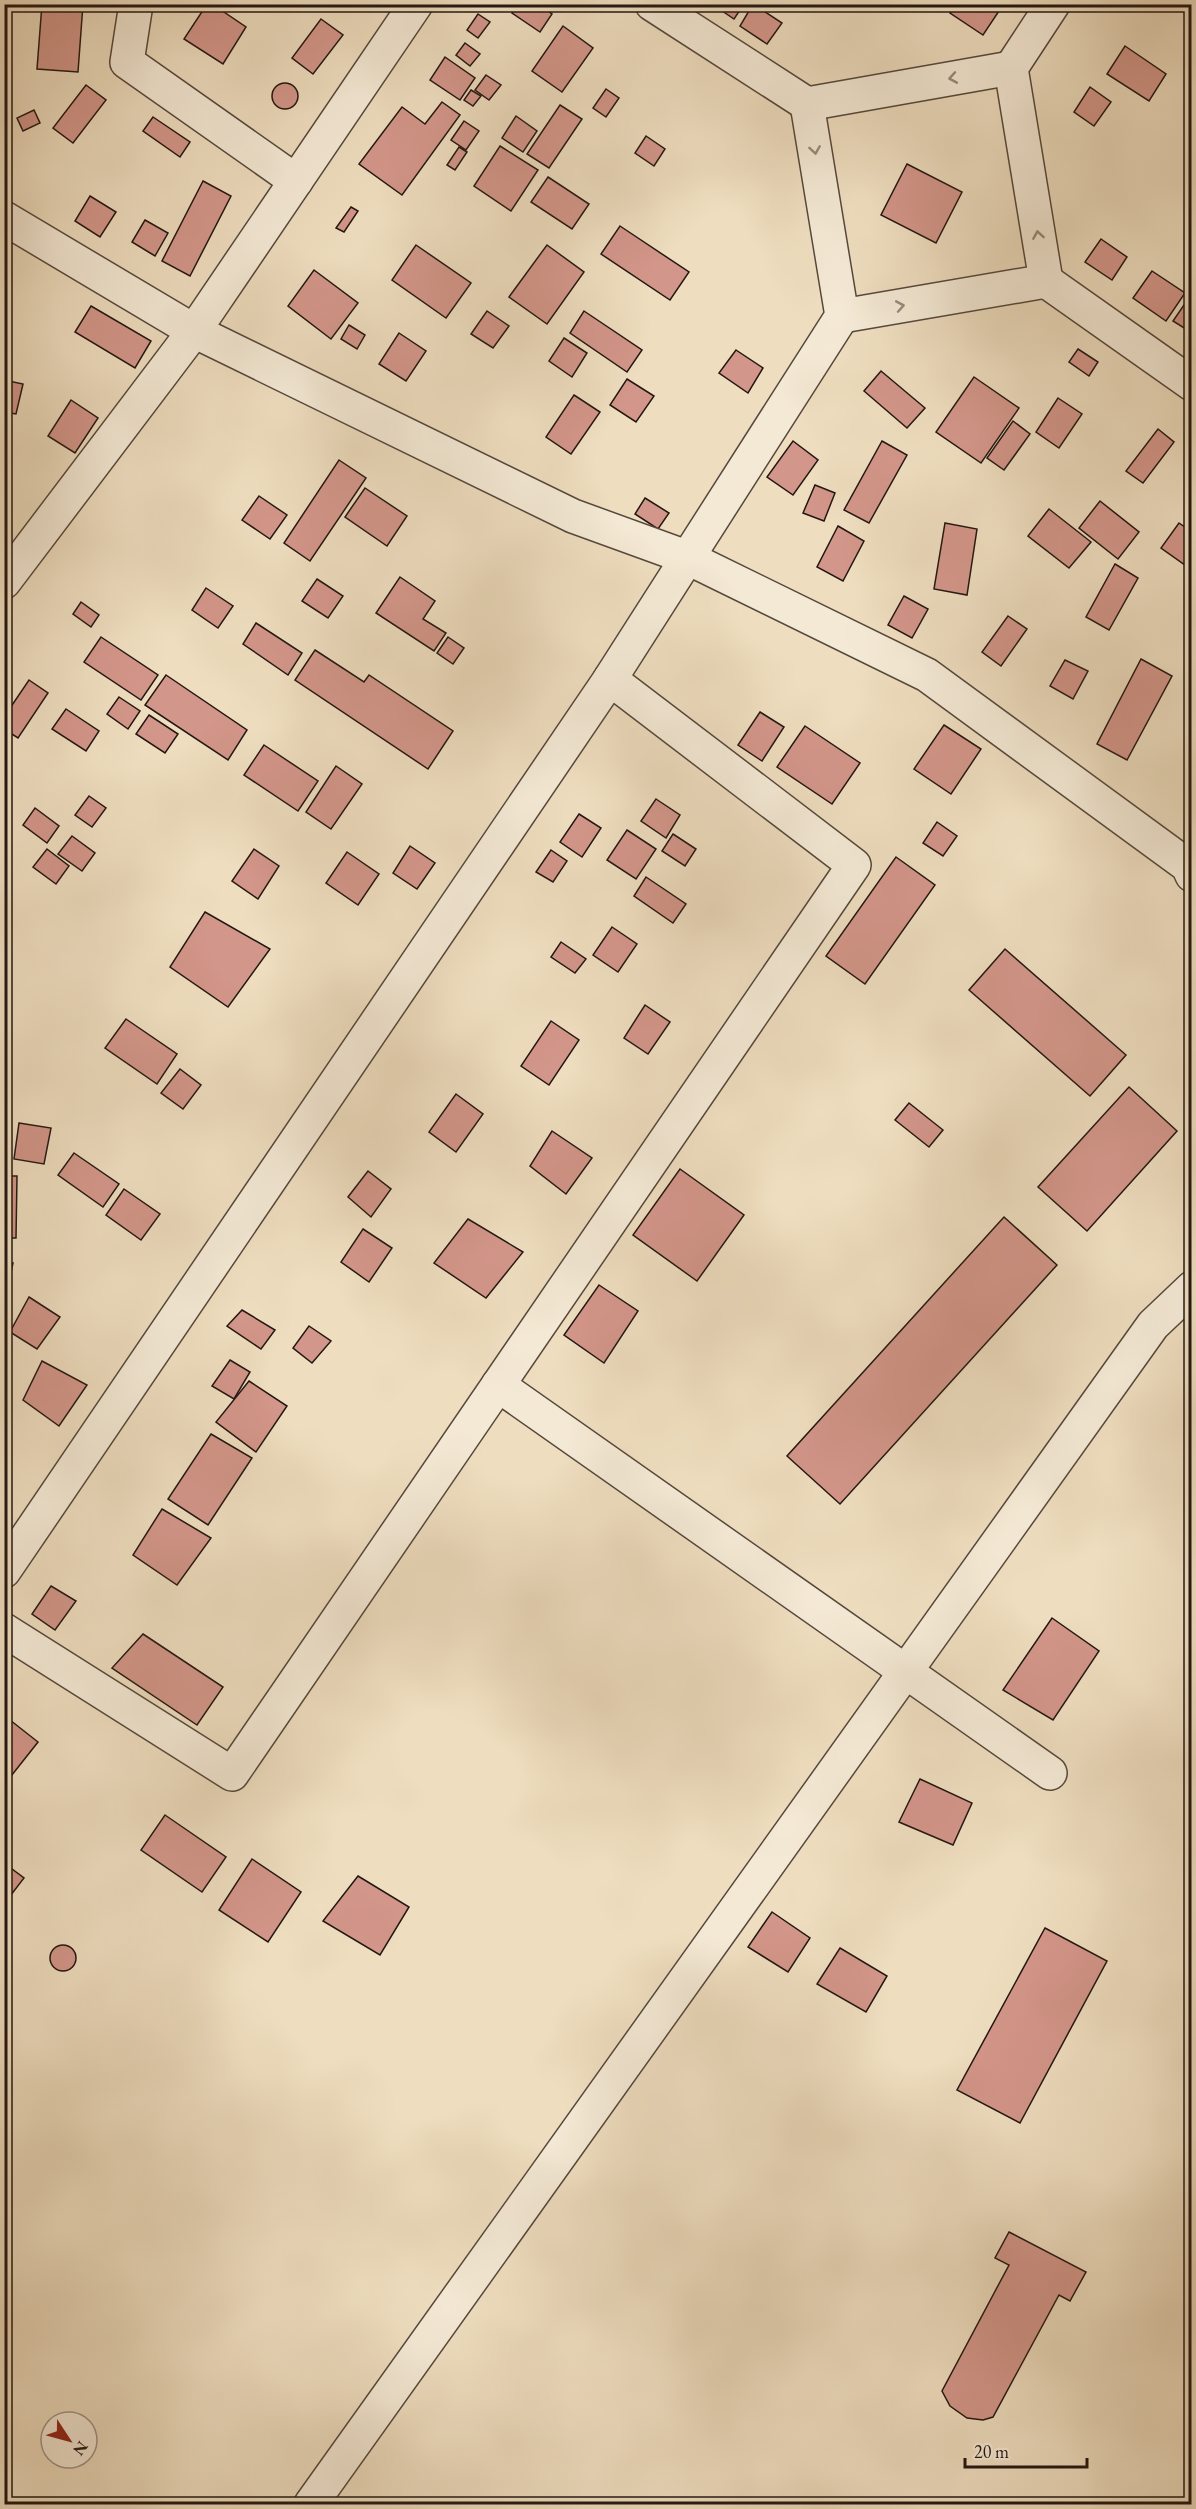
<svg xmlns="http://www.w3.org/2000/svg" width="1196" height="2509" font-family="'EB Garamond',serif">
<rect width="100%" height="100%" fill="#eeddbf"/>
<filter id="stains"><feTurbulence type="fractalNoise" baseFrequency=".00333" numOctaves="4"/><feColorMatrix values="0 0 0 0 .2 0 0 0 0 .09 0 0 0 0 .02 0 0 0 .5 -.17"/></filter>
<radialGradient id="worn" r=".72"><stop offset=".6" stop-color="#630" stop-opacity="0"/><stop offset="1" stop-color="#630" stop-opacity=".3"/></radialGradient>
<g fill="#d3968a" stroke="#231712" stroke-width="1.5">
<polygon points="42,4 83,4 78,72 37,69"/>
<polygon points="207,4 212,4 246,27 223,64 184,39"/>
<polygon points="518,4 539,4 552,14 540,32 512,13"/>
<polygon points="712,4 744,4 734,19"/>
<polygon points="753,4 782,23 767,44 740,26"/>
<polygon points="956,4 989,4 999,11 983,35 950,13"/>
<polygon points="478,14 490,22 478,38 467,30"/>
<polygon points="321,19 343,35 313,74 292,58"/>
<polygon points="563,26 593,48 562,92 532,71"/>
<polygon points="465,43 480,54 470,66 456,55"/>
<polygon points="1125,46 1166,74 1149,101 1107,74"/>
<polygon points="445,57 475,78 460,100 430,80"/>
<polygon points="486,75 501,85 489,100 475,90"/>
<circle cx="285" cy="96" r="13"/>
<polygon points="86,85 106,100 73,143 53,128"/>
<polygon points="1090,87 1111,102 1094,126 1074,112"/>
<polygon points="606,89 619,98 606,117 593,108"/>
<polygon points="471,90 481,96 473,106 464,100"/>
<polygon points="442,102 460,115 402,195 359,164 402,107 425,124"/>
<polygon points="560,105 582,119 549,168 527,154"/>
<polygon points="34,110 40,123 23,131 17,118"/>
<polygon points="516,116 537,131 523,152 502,138"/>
<polygon points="153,117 190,142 180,157 143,131"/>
<polygon points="464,121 479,131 466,150 451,140"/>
<polygon points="646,136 665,149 654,166 635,153"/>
<polygon points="500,146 538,170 511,211 474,186"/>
<polygon points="459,147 467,152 455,170 447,165"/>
<polygon points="907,164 962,192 936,243 881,215"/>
<polygon points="548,177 589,204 572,229 531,202"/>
<polygon points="203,181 231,196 190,276 162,261"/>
<polygon points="90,196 116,212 100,237 75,221"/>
<polygon points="351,207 358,211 344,232 336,228"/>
<polygon points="145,220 168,233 155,256 132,242"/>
<polygon points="620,226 689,272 670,300 601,254"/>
<polygon points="1101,239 1127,257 1112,280 1085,262"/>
<polygon points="416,245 471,283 446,318 392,280"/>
<polygon points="547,245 584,272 547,324 509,297"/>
<polygon points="314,270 358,303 331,339 288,306"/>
<polygon points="1152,271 1185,293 1166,321 1133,298"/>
<polygon points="1186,302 1192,306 1192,333 1173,321"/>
<polygon points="91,306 151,341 135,368 75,332"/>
<polygon points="487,311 509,326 493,348 471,334"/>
<polygon points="584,311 642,350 627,372 570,333"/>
<polygon points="349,325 365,335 357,349 341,339"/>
<polygon points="399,333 426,351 406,381 379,364"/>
<polygon points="564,338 587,353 572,377 549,361"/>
<polygon points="1078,349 1098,362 1089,376 1069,362"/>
<polygon points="736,350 763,368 748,393 719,373"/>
<polygon points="881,371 925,408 907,428 864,391"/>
<polygon points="974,377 1019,408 981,463 936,432"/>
<polygon points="627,379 654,396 636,422 610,405"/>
<polygon points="4,380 23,384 16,414 4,412"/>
<polygon points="574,395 600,412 571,454 546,437"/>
<polygon points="1058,398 1082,414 1059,448 1036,432"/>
<polygon points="71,400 98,418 75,453 48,436"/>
<polygon points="1013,421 1030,434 1004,470 987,458"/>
<polygon points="1158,429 1174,442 1143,483 1126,471"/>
<polygon points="793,441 818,460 793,495 767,477"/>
<polygon points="882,441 907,455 869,523 844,510"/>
<polygon points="339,460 366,478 310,561 284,543"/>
<polygon points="815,485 835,493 824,521 803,513"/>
<polygon points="365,488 407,516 387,546 345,517"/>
<polygon points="259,496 287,515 270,539 242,520"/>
<polygon points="645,498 669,513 658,529 635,514"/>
<polygon points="1100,501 1139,532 1118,559 1079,528"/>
<polygon points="1049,509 1091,542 1069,568 1028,536"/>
<polygon points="945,523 977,529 967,595 934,589"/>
<polygon points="1179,523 1192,532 1192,570 1161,548"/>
<polygon points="838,526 864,541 843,581 817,567"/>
<polygon points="1115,564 1138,578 1109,630 1086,617"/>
<polygon points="400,577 435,601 423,619 446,633 434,651 376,613"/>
<polygon points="317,579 343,596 328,618 302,601"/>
<polygon points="206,588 233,606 218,628 192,610"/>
<polygon points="904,596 928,609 912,638 888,625"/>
<polygon points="81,602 99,615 91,627 73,614"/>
<polygon points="1008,616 1027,629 1001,666 982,652"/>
<polygon points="256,623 302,653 288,675 243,644"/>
<polygon points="101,637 158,675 141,700 84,662"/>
<polygon points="448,637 464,648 453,664 437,653"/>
<polygon points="315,650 364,682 369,675 453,731 428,769 295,680"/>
<polygon points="1141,659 1172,676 1127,760 1097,744"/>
<polygon points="1065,660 1088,671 1073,699 1050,686"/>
<polygon points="166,675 247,730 228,760 145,705"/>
<polygon points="29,680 48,693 18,738 4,729 4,717"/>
<polygon points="119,697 140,711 128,729 107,714"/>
<polygon points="66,709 99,731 86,751 52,729"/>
<polygon points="760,712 784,727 762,761 738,745"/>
<polygon points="149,715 178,734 165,753 136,734"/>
<polygon points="944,725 981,749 951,794 914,769"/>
<polygon points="805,726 860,763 832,804 777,767"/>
<polygon points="264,745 318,781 298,811 244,775"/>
<polygon points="336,766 362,784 331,829 306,812"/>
<polygon points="89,796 106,808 92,827 75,815"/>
<polygon points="656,799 680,815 666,838 641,821"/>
<polygon points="35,808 59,826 47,843 23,825"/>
<polygon points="579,814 601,828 582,857 560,842"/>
<polygon points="937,822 957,836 943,856 923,843"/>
<polygon points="627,830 656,849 636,879 607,860"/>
<polygon points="673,834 696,849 685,866 662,851"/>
<polygon points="72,836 95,853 82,871 58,854"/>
<polygon points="410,846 435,863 417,889 393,873"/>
<polygon points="47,849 69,866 56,884 33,867"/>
<polygon points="254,849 279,866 258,899 232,881"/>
<polygon points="551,850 567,861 553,882 536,872"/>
<polygon points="347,852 379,874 358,905 326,883"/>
<polygon points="896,857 935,885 865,984 826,956"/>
<polygon points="646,877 686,904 673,923 634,896"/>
<polygon points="205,912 270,949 228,1007 170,967"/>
<polygon points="612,927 637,944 618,972 593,955"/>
<polygon points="561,942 586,959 575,973 551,957"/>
<polygon points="1005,949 1126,1055 1090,1096 969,990"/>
<polygon points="645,1005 670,1022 648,1054 624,1038"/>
<polygon points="126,1019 177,1054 157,1084 105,1048"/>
<polygon points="551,1021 579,1040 549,1085 521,1066"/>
<polygon points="180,1069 201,1085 183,1109 161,1093"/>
<polygon points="1129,1087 1177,1131 1087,1231 1038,1187"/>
<polygon points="456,1094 483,1114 456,1152 429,1132"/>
<polygon points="909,1103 943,1130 929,1147 895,1120"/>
<polygon points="19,1123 51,1128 44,1164 14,1159"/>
<polygon points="552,1131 592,1158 566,1194 530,1166"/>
<polygon points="74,1153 119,1184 103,1207 58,1175"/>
<polygon points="680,1169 744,1215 697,1281 633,1235"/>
<polygon points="368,1171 391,1189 371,1217 348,1197"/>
<polygon points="4,1176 17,1176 16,1238 4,1238"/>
<polygon points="124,1189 160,1214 141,1240 106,1215"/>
<polygon points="1004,1217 1057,1265 840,1504 787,1456"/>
<polygon points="468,1219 523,1252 486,1298 434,1263"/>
<polygon points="363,1229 392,1248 369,1282 341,1262"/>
<polygon points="4,1263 13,1263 4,1306"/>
<polygon points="599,1285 638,1311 604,1363 564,1335"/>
<polygon points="29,1297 60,1317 37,1349 10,1332"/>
<polygon points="242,1310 275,1330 261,1349 227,1326"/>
<polygon points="309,1326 331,1341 312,1363 293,1348"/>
<polygon points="230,1360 250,1372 234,1399 212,1386"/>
<polygon points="42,1361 87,1385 59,1426 23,1400"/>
<polygon points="249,1381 287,1406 256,1452 216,1422"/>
<polygon points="211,1434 252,1458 208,1525 168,1499"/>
<polygon points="162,1509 211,1538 177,1585 133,1555"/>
<polygon points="51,1586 76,1601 55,1630 32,1614"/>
<polygon points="1052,1618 1099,1651 1053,1720 1003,1690"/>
<polygon points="143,1634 223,1687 197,1725 112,1668"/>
<polygon points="10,1720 38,1742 4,1785 4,1728"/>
<polygon points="920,1779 972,1803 953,1845 899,1822"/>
<polygon points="165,1815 226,1857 202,1892 141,1850"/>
<polygon points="252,1859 301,1892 268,1942 219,1910"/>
<polygon points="4,1863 24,1878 4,1904"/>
<polygon points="358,1876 409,1907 380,1955 323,1921"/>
<polygon points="772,1912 810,1938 788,1972 748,1947"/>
<polygon points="1045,1928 1107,1961 1020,2123 957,2090"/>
<circle cx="63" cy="1958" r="13"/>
<polygon points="840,1948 887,1976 866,2012 817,1984"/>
<polygon points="1009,2232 1086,2272 1070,2301 1059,2295 993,2417 983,2420 967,2418 950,2406 942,2391 1009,2265 995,2258"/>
</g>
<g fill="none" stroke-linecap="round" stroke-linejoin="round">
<defs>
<g id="minor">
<polyline points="136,4 127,62 296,181"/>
<polyline points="652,4 807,104"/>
<polyline points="4,218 194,331 573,516 686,557 927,675 1188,866 1192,875"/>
<polyline points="1046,281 1192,384"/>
<polyline points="842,316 1046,281 1011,68 1053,4"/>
<polyline points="4,582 194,331 416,4"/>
<polyline points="498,1385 1050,1773"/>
<polyline points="4,1571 610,679 842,316 807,104 1011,68"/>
<polyline points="4,1630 232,1774 854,865 610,679"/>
<polyline points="311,2504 1153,1325 1192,1288"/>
</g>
</defs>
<use href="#minor" stroke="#56483d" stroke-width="36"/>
<use href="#minor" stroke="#f4e9d5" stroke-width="33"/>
</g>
<defs><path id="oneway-chevron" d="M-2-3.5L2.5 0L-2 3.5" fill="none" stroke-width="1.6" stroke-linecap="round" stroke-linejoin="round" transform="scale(1.5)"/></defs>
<g stroke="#968a7d">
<use href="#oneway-chevron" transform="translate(953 78) rotate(170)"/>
<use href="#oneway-chevron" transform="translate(815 150) rotate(81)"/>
<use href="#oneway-chevron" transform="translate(1038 235) rotate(-99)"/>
<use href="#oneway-chevron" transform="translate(900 306) rotate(-10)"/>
</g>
<rect width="1196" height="2509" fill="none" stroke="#eeddbf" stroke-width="24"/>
<rect x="6" y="6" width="1184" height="2497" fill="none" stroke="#231712" stroke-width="3"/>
<rect x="12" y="12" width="1172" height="2485" fill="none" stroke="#231712" stroke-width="1.5"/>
<g transform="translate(69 2440) rotate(126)"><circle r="28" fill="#f4e9d5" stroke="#a09587" stroke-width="1.5"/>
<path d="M0-4.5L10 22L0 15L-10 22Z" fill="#8f2418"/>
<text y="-9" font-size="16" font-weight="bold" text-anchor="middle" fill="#231712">N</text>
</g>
<path d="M965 2458v9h122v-9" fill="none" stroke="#231712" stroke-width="3"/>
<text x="974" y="2458" font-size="18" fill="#231712" stroke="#f4e9d5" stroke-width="4.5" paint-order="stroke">20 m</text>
<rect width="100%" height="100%" filter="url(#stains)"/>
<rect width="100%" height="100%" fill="url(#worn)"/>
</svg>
